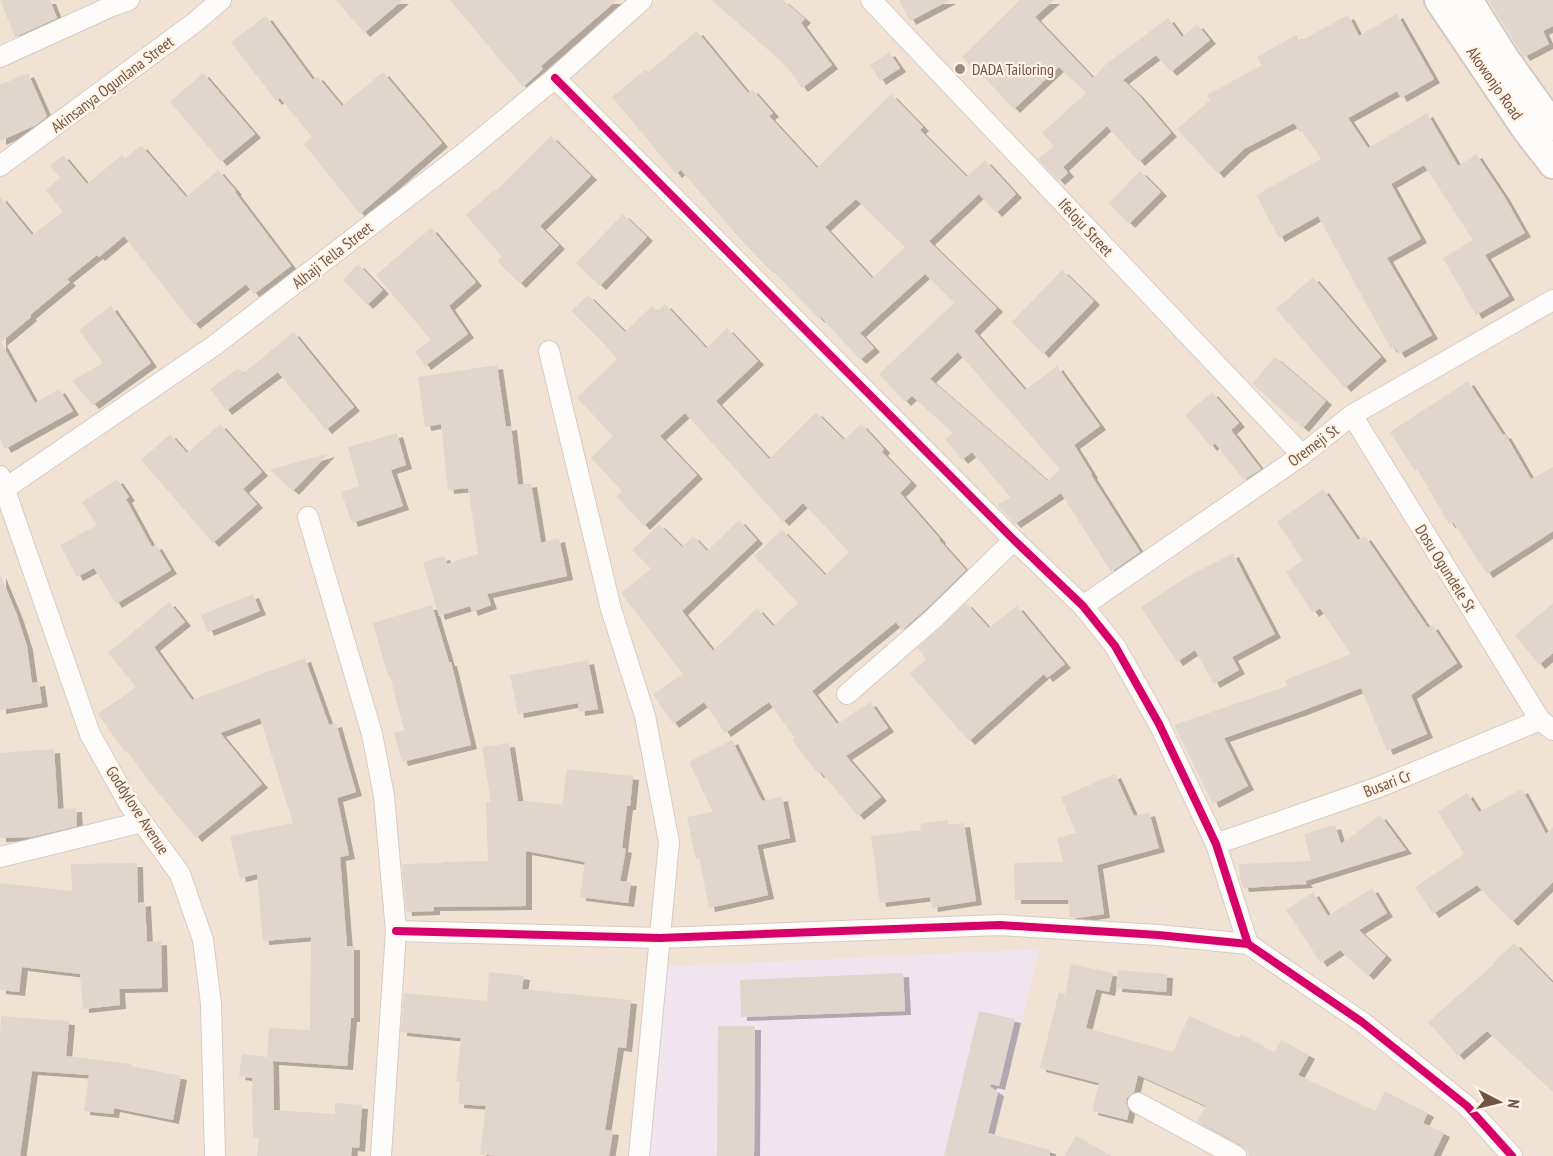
<svg xmlns="http://www.w3.org/2000/svg" width="1553" height="1156" font-family="'PT Sans Narrow',sans-serif">
<defs>
<filter id="shadow"><feDropShadow dx="6" dy="4" stdDeviation="0" flood-color="#0004"/></filter>
</defs>
<rect width="100%" height="100%" fill="#f5eee5"/>
<rect fill="#f1e3d4" x="0" y="0" width="1553" height="1156"/>
<polygon fill="#f0e4ef" points="1039,949 989,1156 643,1156 660,967"/>
<g fill="#e1d6cd" fill-rule="evenodd" filter="url(#shadow)">
<polygon points="0,0 50,0 57,18 15,37"/>
<polygon points="336,0 403,0 364,33"/>
<polygon points="450,0 617,0 541,66 543,69 523,87"/>
<polygon points="712,0 783,0 805,19 801,23 832,65 802,88 786,66"/>
<polygon points="899,0 950,0 910,21"/>
<polygon points="1020,0 1054,0 1035,17 1093,78 1105,65 1168,18 1182,37 1197,24 1210,40 1171,72 1156,55 1123,80 1137,93 1171,133 1139,162 1107,126 1063,167 1068,173 1059,181 1038,159 1054,146 1042,133 1086,93 1059,67 1014,109 980,73 978,74 962,57"/>
<polygon points="1488,0 1553,0 1553,26 1543,31 1549,44 1524,57"/>
<polygon points="1397,14 1434,79 1401,98 1397,91 1348,118 1368,148 1427,113 1458,166 1476,154 1504,196 1525,233 1485,255 1509,296 1476,315 1443,258 1473,240 1424,165 1391,184 1421,239 1387,258 1432,335 1399,354 1394,346 1391,349 1318,216 1279,238 1256,195 1321,159 1302,131 1300,132 1294,123 1244,149 1218,174 1177,129 1210,100 1207,95 1262,65 1257,57 1296,35 1300,41 1348,15 1359,36"/>
<polygon points="266,16 313,80 317,76 342,106 383,72 442,143 360,214 304,144 312,137 280,98 276,101 231,42"/>
<path d="M697 31 748 93 752 89 773 113 769 116 817 168 891 94 923 127 920 130 967 177 985 160 1016 194 996 213 979 194 929 241 997 308 974 331 1025 390 1057 366 1100 426 1074 445 1092 474 1091 475 1140 552 1111 572 1061 493 1015 524 997 505 1010 497 972 452 962 460 945 439 953 433 912 396 905 402 879 374 954 303 925 274 860 333 874 348 860 360 821 317 819 319 774 272 773 273 739 238 681 170 676 174 612 97 645 70 648 72ZM856 199 905 247 872 278 825 227ZM958 352 1060 469 1048 481 930 379Z"/>
<polygon points="889,52 900,68 880,81 870,65"/>
<polygon points="28,73 47,116 36,125 0,141 0,85"/>
<polygon points="203,73 255,134 221,162 170,102"/>
<polygon points="551,136 591,176 540,226 559,245 520,284 497,261 502,257 466,215 495,189 496,191"/>
<polygon points="141,145 186,197 218,170 236,191 235,192 291,266 254,294 246,284 194,325 124,236 99,257 97,255 67,279 70,282 30,315 31,317 1,342 35,403 59,389 73,411 5,449 0,439 0,196 32,235 63,212 46,190 60,178 50,166 63,155 87,184 122,155 125,159"/>
<polygon points="1140,171 1161,192 1129,224 1109,203"/>
<polygon points="623,214 647,237 600,286 576,263"/>
<polygon points="431,228 476,282 449,306 468,334 425,366 415,352 431,340 376,275"/>
<polygon points="358,264 383,290 367,305 343,280"/>
<polygon points="1062,270 1094,301 1043,354 1012,322"/>
<polygon points="1313,277 1381,357 1345,388 1276,309"/>
<polygon points="588,295 625,332 652,306 657,312 665,304 706,348 727,328 758,361 716,401 769,459 816,412 844,440 861,424 884,449 882,452 911,482 900,493 940,539 939,540 966,570 924,611 902,630 896,622 812,691 837,724 870,702 888,728 846,756 881,797 858,816 821,772 818,774 792,740 795,738 769,702 725,733 704,702 673,724 653,694 683,674 621,593 651,569 632,550 659,524 682,547 693,536 707,551 739,520 757,540 682,611 713,651 757,608 773,626 798,603 754,556 782,530 825,575 849,552 803,503 783,522 685,413 660,436 697,475 644,526 616,496 622,491 591,458 613,436 577,398 617,359 605,346 606,346 571,311"/>
<polygon points="111,306 151,363 93,405 72,381 103,363 79,330"/>
<polygon points="293,332 354,407 326,430 278,372 226,411 210,389 238,368 243,374"/>
<polygon points="1275,357 1326,401 1303,428 1252,384"/>
<polygon points="497,365 506,427 511,426 518,485 531,483 541,543 559,538 567,576 487,594 491,605 472,612 470,606 439,616 423,562 444,556 447,564 478,554 468,488 448,490 441,424 425,427 418,377"/>
<polygon points="1468,381 1503,435 1505,434 1531,479 1553,467 1553,531 1487,574 1453,522 1449,524 1417,469 1415,471 1390,432"/>
<polygon points="1212,392 1239,423 1231,430 1261,469 1244,480 1215,443 1211,447 1185,415"/>
<polygon points="220,424 262,472 243,489 257,504 213,543 141,460 170,434 187,453"/>
<polygon points="397,433 406,465 391,470 403,506 352,523 341,492 359,486 348,447"/>
<polygon points="329,453 293,491 270,470"/>
<polygon points="117,479 129,497 126,499 152,547 156,545 171,570 116,604 94,568 77,577 60,545 97,525 82,502"/>
<polygon points="1323,489 1358,540 1365,536 1428,628 1432,625 1457,663 1411,695 1427,734 1387,751 1361,688 1299,712 1224,738 1248,786 1213,804 1174,725 1287,686 1285,680 1351,654 1320,608 1313,613 1286,572 1303,560 1277,522"/>
<polygon points="1233,553 1275,634 1232,657 1239,670 1214,684 1195,650 1177,662 1141,607 1187,577"/>
<polygon points="0,574 17,615 27,646 32,683 39,682 42,703 0,710"/>
<polygon points="253,594 260,611 208,632 201,615"/>
<polygon points="169,602 185,622 154,647 192,700 305,658 329,725 336,723 356,792 337,798 349,855 340,857 347,946 354,946 354,1018 351,1018 347,1066 273,1061 274,1110 335,1114 335,1103 362,1105 359,1148 352,1147 351,1156 257,1156 259,1138 253,1138 252,1078 239,1076 242,1054 267,1057 269,1028 310,1030 311,937 263,941 257,874 240,878 230,836 293,823 260,718 220,733 262,784 196,838 155,789 127,751 125,752 98,714 136,687 108,653"/>
<polygon points="966,603 989,628 1017,606 1065,664 1047,678 1044,674 969,741 910,674 926,659 918,648"/>
<polygon points="1553,603 1553,653 1539,665 1515,635"/>
<polygon points="432,605 449,662 451,662 471,745 402,762 394,733 404,730 390,676 388,676 373,623"/>
<polygon points="588,660 598,709 579,712 578,703 518,714 510,675"/>
<polygon points="732,740 762,801 782,797 790,838 757,845 768,895 709,908 699,858 696,859 687,817 713,812 689,762"/>
<polygon points="509,743 518,801 528,801 562,805 567,769 633,776 630,806 627,806 622,848 626,849 620,881 631,882 628,903 580,897 585,862 526,851 526,906 434,907 434,911 406,912 402,864 443,863 443,862 488,861 486,802 491,802 482,747"/>
<polygon points="54,749 58,809 76,808 77,826 32,837 0,838 0,753"/>
<polygon points="1115,774 1134,816 1149,812 1159,848 1097,865 1104,914 1078,918 1070,917 1068,900 1015,900 1014,863 1063,862 1057,838 1076,833 1061,797"/>
<polygon points="1522,789 1546,834 1553,827 1553,882 1512,922 1477,885 1433,914 1415,887 1464,854 1438,812 1467,793 1479,812"/>
<polygon points="1380,815 1406,850 1305,881 1307,884 1243,888 1240,878 1239,864 1311,861 1304,834 1335,825 1341,844"/>
<polygon points="948,820 948,825 964,823 976,901 932,908 930,897 880,903 871,836 921,830 920,824"/>
<polygon points="137,863 138,903 145,902 147,942 161,941 162,988 119,989 120,1005 83,1009 80,974 22,967 19,992 0,990 0,883 72,891 71,864"/>
<polygon points="1372,888 1387,913 1359,930 1386,956 1368,976 1340,950 1321,963 1286,910 1313,892 1328,916"/>
<polygon points="1514,943 1553,983 1553,1092 1487,1031 1458,1056 1428,1022 1494,964 1493,963"/>
<polygon points="1071,964 1113,973 1109,992 1096,989 1086,1028 1173,1052 1189,1016 1239,1038 1241,1034 1274,1052 1281,1040 1309,1055 1298,1075 1375,1111 1385,1091 1428,1113 1423,1123 1444,1133 1433,1156 1249,1156 1246,1149 1242,1145 1197,1121 1206,1106 1138,1075 1134,1092 1127,1098 1126,1104 1129,1111 1127,1120 1092,1111 1099,1083 1040,1068 1059,992 1065,994"/>
<polygon points="1118,970 1167,974 1166,992 1116,988"/>
<polygon points="489,972 524,976 522,989 631,1000 626,1048 618,1047 605,1130 613,1131 609,1156 496,1156 480,1154 486,1106 458,1104 460,1082 456,1081 461,1038 401,1032 404,993 487,1001"/>
<polygon points="903,973 905,1011 741,1017 740,980"/>
<polygon points="979,1011 1015,1019 999,1086 991,1084 990,1087 998,1092 988,1133 1050,1150 1050,1156 944,1156"/>
<polygon points="1,1016 69,1021 66,1056 131,1064 131,1066 181,1076 173,1120 114,1108 113,1114 84,1111 89,1075 32,1071 20,1156 0,1156 0,1033"/>
<polygon points="718,1026 755,1026 754,1156 717,1156"/>
<polygon points="1076,1136 1112,1156 1064,1156"/>
</g>
<g fill="none" stroke-linecap="round" stroke-linejoin="round">
<defs>
<g id="street">
<polyline points="871,0 1302,455"/>
<polyline points="0,57 112,6 129,0"/>
<polyline points="555,78 1014,540 1083,606 1115,646 1159,724 1216,844 1248,944"/>
<polyline points="0,166 194,23 221,0"/>
<polyline points="549,351 611,609 645,716 669,842 639,1156"/>
<polyline points="1352,415 1540,720"/>
<polyline points="0,476 90,734 129,804 180,874 203,940 211,1004 215,1156"/>
<polyline points="0,492 215,345 463,154 555,78 642,0"/>
<polyline points="308,517 372,734 384,796 396,931 381,1156"/>
<polyline points="1083,606 1302,455 1352,415 1553,300"/>
<polyline points="847,694 932,620 1014,540"/>
<polyline points="1216,844 1379,787 1540,720 1553,730"/>
<polyline points="0,857 142,822"/>
<polyline points="396,931 660,938 1000,925 1158,935 1248,944 1362,1022 1467,1106 1512,1156"/>
<polyline points="1138,1103 1236,1156"/>
</g>
<g id="secondary">
<polyline points="1439,0 1526,129 1553,164"/>
<polyline points="1468,0 1505,59 1553,126"/>
</g>
</defs>
<use href="#street" stroke="#d6cbc3" stroke-width="22"/>
<use href="#secondary" stroke="#d5cac2" stroke-width="32"/>
<use href="#street" stroke="#fefcfb" stroke-width="20"/>
<use href="#secondary" stroke="#fefcfb" stroke-width="28"/>
<defs>
<g id="cycleway">
<polyline points="555,78 1014,540 1083,606 1115,646 1159,724 1216,844 1248,944"/>
<polyline points="396,931 660,938 1000,925 1158,935 1248,944 1362,1022 1467,1106 1512,1156"/>
</g>
</defs>
<use href="#cycleway" stroke="#fff3e4" stroke-width="11"/>
<use href="#cycleway" stroke="#d6006c" stroke-width="8"/>
</g>
<circle fill="#a08a7e" stroke="#fff3e4" stroke-width="2" cx="960" cy="69" r="6"/>
<g text-anchor="middle" dominant-baseline="central" stroke-width="4.5" stroke-linejoin="round" paint-order="stroke">
<g font-size="16" fill="#725446" stroke="#fff3e4" text-anchor="start">
<text x="972" y="69">DADA Tailoring</text>
</g>
<g font-size="16" fill="#725446" stroke="#fff3e4">
<text transform="translate(1495 83) rotate(55)">Akowonjo Road</text>
<text transform="translate(112 84) rotate(-37)">Akinsanya Ogunlana Street</text>
<text transform="translate(1086 227) rotate(47)">Ifeloju Street</text>
<text transform="translate(332 255) rotate(-38)">Alhaji Tella Street</text>
<text transform="translate(1313 445) rotate(-37)">Oremeji St</text>
<text transform="translate(1446 568) rotate(58)">Dosu Ogundele St</text>
<text transform="translate(1387 783) rotate(-21)">Busari Cr</text>
<text transform="translate(138 810) rotate(57)">Goddylove Avenue</text>
</g>
</g>
<g transform="translate(1499 1102) rotate(97)" stroke="#fff3e4" stroke-width="4.5" paint-order="stroke">
<path d="M0-4.5L10 22L0 15L-10 22Z" fill="#725446"/>
<text y="-9" font-size="16" font-weight="bold" text-anchor="middle" fill="#725446">N</text>
</g>
</svg>
